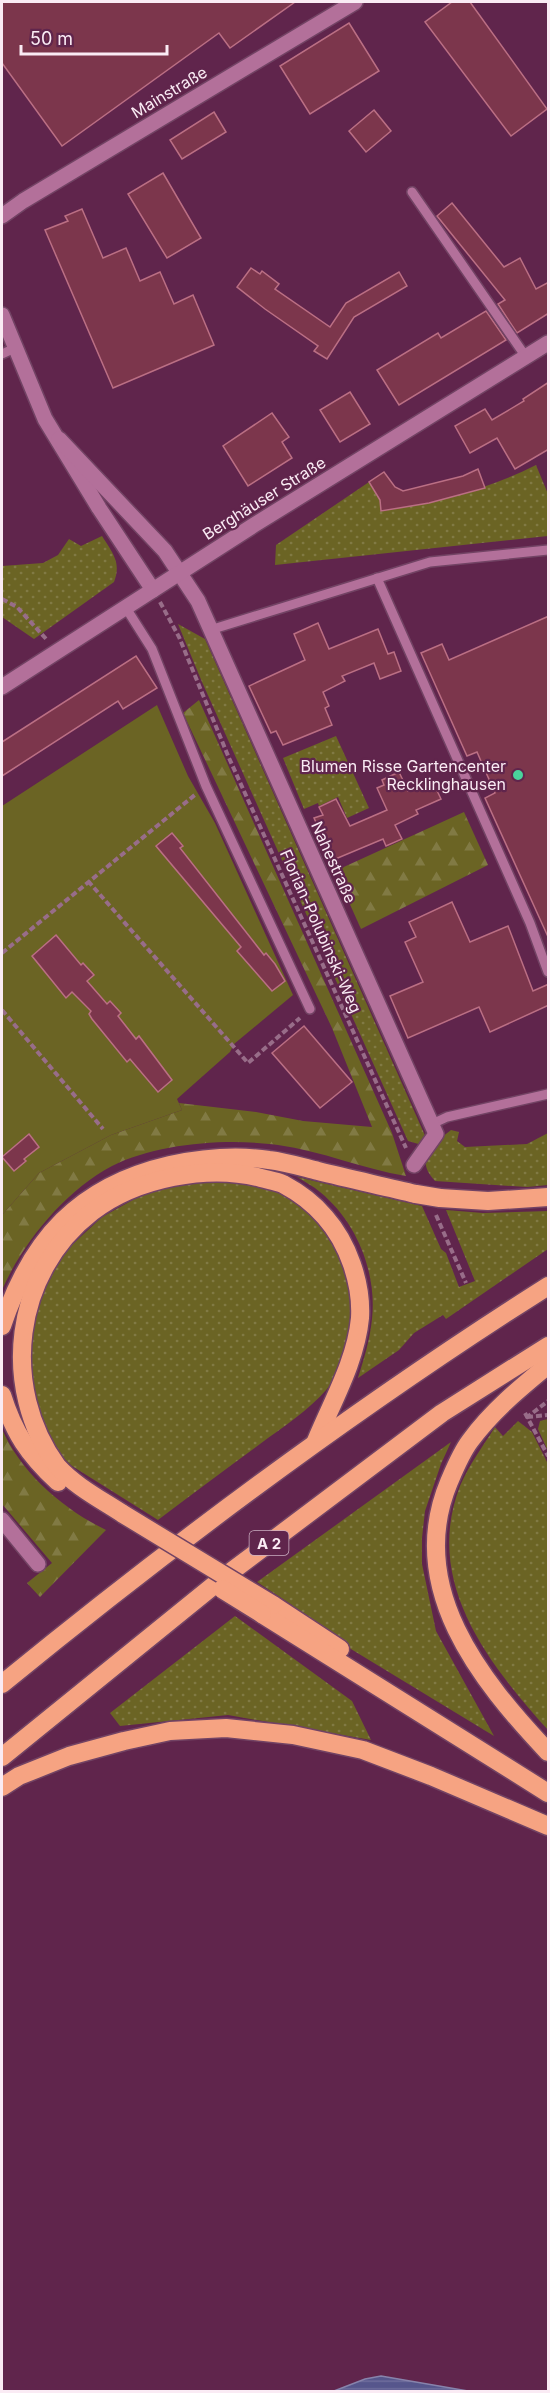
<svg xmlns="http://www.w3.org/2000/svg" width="550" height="2393" font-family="Inter,sans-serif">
<defs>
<pattern id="grass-dots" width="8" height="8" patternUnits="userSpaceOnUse" patternTransform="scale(1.5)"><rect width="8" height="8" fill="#6b6424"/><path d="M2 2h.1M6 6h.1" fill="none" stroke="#817a44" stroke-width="1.8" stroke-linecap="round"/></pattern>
<pattern id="forest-firs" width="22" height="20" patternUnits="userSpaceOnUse" patternTransform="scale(1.5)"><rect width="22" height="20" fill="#6b6424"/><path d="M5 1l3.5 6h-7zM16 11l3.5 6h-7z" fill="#817a44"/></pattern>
<pattern id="water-rules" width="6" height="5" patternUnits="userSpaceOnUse" patternTransform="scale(1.5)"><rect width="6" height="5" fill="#56568c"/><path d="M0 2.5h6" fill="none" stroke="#6f6e9d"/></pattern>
</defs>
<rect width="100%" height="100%" fill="#60254c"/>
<g fill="url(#grass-dots)">
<path d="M536 465 548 494V536L275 565 276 545 369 482 380 500 382 511C436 502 487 490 536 465Z"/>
<path d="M102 536C112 552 122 563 114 582L34 639 2 617V566L43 563 58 555 69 539 81 546Z"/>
<polygon points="178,624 205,639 427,1140 422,1145 408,1141 202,682"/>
<polygon points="336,736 369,808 347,818 338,797 319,806 318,803 304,809 283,758"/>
<path d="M451 1130 459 1132 457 1141 465 1147 527 1144 548 1133V1185L527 1187 435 1181C414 1159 432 1145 451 1130Z"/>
<path d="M297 1177 422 1206 441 1249 446 1253 459 1287 475 1281 446 1210 483 1213 548 1211V1249L446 1319 443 1315 414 1333 399 1350 358 1378C364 1359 370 1339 372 1319 377 1273 357 1222 320 1192 313 1186 305 1182 297 1177Z"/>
<path d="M241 1179C254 1184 267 1187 280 1192 335 1217 361 1287 346 1343 342 1358 338 1376 327 1389 309 1410 283 1427 260 1444 226 1469 192 1494 158 1520L72 1466 57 1452 30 1408 29 1314 60 1256 102 1217 149 1191 180 1181Z"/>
<polygon points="548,1419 548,1451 538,1429 540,1421"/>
<path d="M518 1421 532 1432 548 1464V1730C488 1663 423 1582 460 1486 469 1465 483 1446 495 1427L503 1436Z"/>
<polygon points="451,1442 441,1464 425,1511 422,1538 422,1564 436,1631 494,1736 290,1612 292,1605 257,1582"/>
<polygon points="235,1616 352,1701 371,1740 228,1715 120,1726 110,1713"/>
</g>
<g fill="url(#forest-firs)">
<path d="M199 700 392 1133 406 1176C363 1169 322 1151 278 1145 228 1138 158 1143 112 1166 65 1191 23 1242 2 1290V1215L39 1173 111 1135 182 1110 179 1103 256 1112 303 1121 372 1127 332 1028 183 713Z"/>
<polygon points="464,812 488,865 361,929 335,871"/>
<path d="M2 1429C21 1473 63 1509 106 1530L40 1597 27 1583 52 1563 2 1504Z"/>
</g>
<polygon fill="#6b6424" points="157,705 188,776 215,823 293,995 234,1044 230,1052 177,1099 182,1110 111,1135 39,1173 2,1215 2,806"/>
<polygon fill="url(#water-rules)" stroke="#8783ab" stroke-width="1.5" points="381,2376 468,2391 334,2391 365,2379"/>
<g fill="#7c364c" stroke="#bb6f84" stroke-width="1.5">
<polygon points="2,2 295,2 230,48 219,33 62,146 2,63"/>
<polygon points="452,2 470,2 547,109 511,136 425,22"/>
<polygon points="349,23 379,71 310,114 280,66"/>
<polygon points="374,110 391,131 366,152 349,131"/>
<polygon points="214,112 226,132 182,159 170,140"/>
<polygon points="163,173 201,238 167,258 128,194"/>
<polygon points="452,203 504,267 520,258 536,289 549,282 549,313 517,333 498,304 505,300 437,216"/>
<polygon points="82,209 103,258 126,248 140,281 160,272 174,304 193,295 214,345 113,388 45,230 68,221 65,216"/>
<polygon points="251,268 260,274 262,271 279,284 275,289 330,327 346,303 399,272 407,286 354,317 327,359 314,351 318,346 265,309 237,287"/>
<polygon points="486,311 506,340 399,405 377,370 438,333 441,338"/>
<polygon points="549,382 549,449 515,469 497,438 470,453 455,426 485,409 492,420 524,401 523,399"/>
<polygon points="350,392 370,424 340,442 320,410"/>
<polygon points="272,413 289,437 282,442 292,458 248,486 223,446"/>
<polygon points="478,469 485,488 429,503 381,511 380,500 369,482 384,472 395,487 403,491 463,476"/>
<polygon points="549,616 549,939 485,798 495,793 477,752 467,756 421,653 442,644 449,660"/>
<polygon points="318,623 329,649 378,629 388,654 394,652 401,671 380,679 374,663 342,676 345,681 323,692 329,706 325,708 332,725 283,745 276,731 271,733 249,686 305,660 294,634"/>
<polygon points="136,656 157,688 123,709 118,701 2,776 2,742"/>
<polygon points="399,772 408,791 432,780 441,799 416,810 418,814 395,825 402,839 386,846 383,839 333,860 314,818 323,815 319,807 336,799 350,826 387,810 377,788 384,785 382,780"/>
<polygon points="172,833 183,846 180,848 264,955 266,953 275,964 285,981 272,991 237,951 241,947 156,846"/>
<polygon points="452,902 470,942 508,926 533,991 549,984 549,1005 490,1032 479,1007 408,1038 390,996 423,982 405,942 416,937 409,922"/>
<polygon points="56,935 81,965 83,963 94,975 87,981 107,1004 110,1001 121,1013 118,1016 136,1039 139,1036 172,1080 158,1092 130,1059 127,1062 92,1019 89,1014 91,1011 72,992 66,998 32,956"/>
<polygon points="304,1026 352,1082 320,1108 272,1053"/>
<polygon points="29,1134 39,1147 24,1159 26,1161 14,1171 2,1157"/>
</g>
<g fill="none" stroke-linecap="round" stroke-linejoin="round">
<defs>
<g id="lane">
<polyline points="412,192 526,357"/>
<polyline points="2,354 15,348"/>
<polyline points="377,578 530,923 548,972"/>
<polyline points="126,608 152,649 206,786 310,1009"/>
<polyline points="210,630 430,562 548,550"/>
<polyline points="432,1124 447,1117 548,1094"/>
</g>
<g id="street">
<polyline points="2,216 23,201 355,2"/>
<polyline points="2,315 45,419 99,508 153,590"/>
<polyline points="59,439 165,551 198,601 436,1134 414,1165"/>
<polyline points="2,1520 38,1564"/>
</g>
<polyline id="secondary" points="2,687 254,525 548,343"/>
<g id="highway">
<polyline points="440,1198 488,1201 548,1197"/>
<path d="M2 1326C31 1239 79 1186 170 1165 203 1158 236 1155 269 1160 286 1162 302 1167 318 1171 350 1179 383 1186 416 1194"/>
<path d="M548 1365C520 1388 492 1411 470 1441 461 1453 455 1468 449 1482 405 1587 480 1680 548 1752"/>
<path d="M2 1395C14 1433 28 1454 58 1482"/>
<path d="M123 1514C100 1499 75 1486 57 1466 0 1387 13 1273 92 1212 136 1178 208 1164 261 1178 268 1180 276 1181 283 1184 298 1192 314 1204 325 1217 348 1243 362 1283 360 1318 356 1361 332 1402 316 1441"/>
<polyline points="273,1605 340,1649"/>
<polyline points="262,1614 548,1793"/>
<path d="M2 1684C177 1541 357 1407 548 1286"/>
<polyline points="2,1757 224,1577 442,1413 548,1346"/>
<polyline points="2,1787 19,1776 69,1756 124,1741 170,1731 226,1728 293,1735 363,1750 431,1776 548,1826"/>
</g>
</defs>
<use href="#lane" stroke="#724364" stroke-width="12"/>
<use href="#street" stroke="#724364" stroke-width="18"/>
<use href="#secondary" stroke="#724364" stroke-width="18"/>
<use href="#highway" stroke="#724364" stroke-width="21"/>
<g stroke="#986d89" stroke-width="4" stroke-dasharray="6 3" stroke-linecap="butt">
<polyline points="2,599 17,607 48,641"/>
<polyline points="160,602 179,637 229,758 406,1148"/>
<polyline points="88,881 248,1063 300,1018"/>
<polyline points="2,953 196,794"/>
<polyline points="2,1010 103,1129"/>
<polyline points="436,1215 466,1283"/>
<polyline points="525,1413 548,1456"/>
<polyline points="527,1417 548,1415"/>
<polyline points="526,1418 548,1401"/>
</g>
<use href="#lane" stroke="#b3709a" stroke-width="9"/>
<use href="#street" stroke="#b3709a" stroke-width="15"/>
<use href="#secondary" stroke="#b3709a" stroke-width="15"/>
<use href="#highway" stroke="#f6a382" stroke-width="18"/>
<defs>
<g id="highway-bridge">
<polyline points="416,1194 440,1198"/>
<polyline points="123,1514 273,1605"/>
<polyline points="222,1589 262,1614"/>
</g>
</defs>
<use href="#highway-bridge" stroke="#724364" stroke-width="21" stroke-linecap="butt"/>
<use href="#highway-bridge" stroke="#f6a382" stroke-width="18"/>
</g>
<circle fill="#4ad49c" stroke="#60254c" stroke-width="2" cx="518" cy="775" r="6"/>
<g text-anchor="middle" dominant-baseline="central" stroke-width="4.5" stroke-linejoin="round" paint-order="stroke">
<rect fill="#60254c" stroke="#ccb0c2" stroke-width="1.5" x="249.5" y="1531" width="39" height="24" rx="4.5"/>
<g font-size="15" font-weight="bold" fill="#faebf4">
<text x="269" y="1543">A 2</text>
</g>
<g font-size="16" fill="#faebf4" stroke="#60254c">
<text transform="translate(169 92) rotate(-31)">Mainstraße</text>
<text transform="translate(264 498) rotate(-32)">Berghäuser Straße</text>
<text transform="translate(334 862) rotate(66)">Nahestraße</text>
<text transform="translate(321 931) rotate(66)">Florian-Polubinski-Weg</text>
</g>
<g font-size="16" fill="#faebf4" stroke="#60254c" text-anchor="end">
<text x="506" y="766">Blumen Risse Gartencenter<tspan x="506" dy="18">Recklinghausen</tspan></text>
</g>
</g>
<rect width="550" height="2393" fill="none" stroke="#faebf4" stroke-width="6"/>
<path d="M21 45v9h146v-9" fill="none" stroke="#faebf4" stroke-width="3"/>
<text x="30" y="45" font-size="18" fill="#faebf4" stroke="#60254c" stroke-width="4.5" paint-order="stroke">50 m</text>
</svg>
